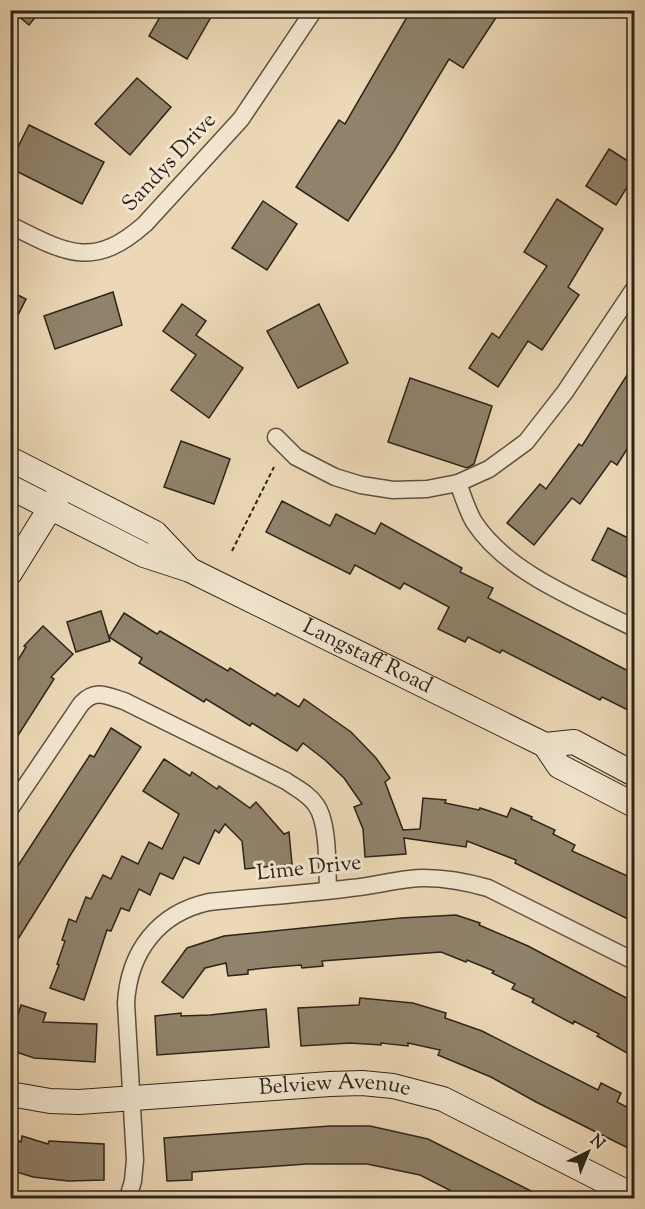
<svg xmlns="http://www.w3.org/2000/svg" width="645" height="1209" font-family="'Sorts Mill Goudy',serif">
<rect width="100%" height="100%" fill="#ecd8b6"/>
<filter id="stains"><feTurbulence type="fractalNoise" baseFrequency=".00333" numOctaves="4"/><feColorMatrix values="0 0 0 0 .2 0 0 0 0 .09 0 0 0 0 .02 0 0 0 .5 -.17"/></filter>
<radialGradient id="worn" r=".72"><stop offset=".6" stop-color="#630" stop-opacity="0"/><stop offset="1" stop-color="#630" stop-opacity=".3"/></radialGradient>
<g fill="#90826b" stroke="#2c241a" stroke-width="1.5">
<polygon points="11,10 41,10 29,25"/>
<polygon points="164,10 215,10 187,59 149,36"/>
<polygon points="411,10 501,10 463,68 449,59 394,151 348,221 296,187 339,120 345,124"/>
<polygon points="137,78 171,107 130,155 95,124"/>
<polygon points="29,125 104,162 82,204 10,168 10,163"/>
<polygon points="609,149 634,165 634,176 616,205 586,186"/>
<polygon points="557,199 603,229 568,287 579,295 542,350 528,341 498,387 469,368 492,333 499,338 547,266 524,252"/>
<polygon points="263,201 297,224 267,270 232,248"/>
<polygon points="10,291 26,299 10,331"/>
<polygon points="113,292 122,325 55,349 44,316"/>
<polygon points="182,304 206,321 196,335 243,368 209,418 171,390 196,355 163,331"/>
<polygon points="319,304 348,363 298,388 267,331"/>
<polygon points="634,364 634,438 617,465 611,461 580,504 572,498 534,545 507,523 540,484 546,489 579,444 582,446"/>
<polygon points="410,378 492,406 474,464 467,468 388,442"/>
<polygon points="181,441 230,459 214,504 164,487"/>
<polygon points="282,501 330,526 336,514 375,534 381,523 462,568 460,572 493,588 488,598 634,674 634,713 602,697 600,700 502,650 500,653 468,637 465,642 438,629 449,607 404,583 400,589 355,565 350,574 266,532"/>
<polygon points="608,528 634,541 634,561 626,577 592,560"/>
<polygon points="101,611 110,641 76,652 67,622"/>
<polygon points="124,613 157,634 160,631 228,671 230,668 275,696 277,693 299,707 304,699 351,732 376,758 390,778 385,782 403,830 420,829 423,798 446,800 445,803 479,810 480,808 507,817 511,808 532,817 531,819 555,830 553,834 575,845 572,851 634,879 634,922 515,863 516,860 467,841 466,847 404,838 406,854 365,857 363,829 354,807 362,804 344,778 325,760 303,743 297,751 252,723 250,726 206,699 204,702 139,663 142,658 109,637"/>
<polygon points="43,626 73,654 51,677 54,679 10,748 10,673 26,647 24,646"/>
<polygon points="111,728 141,747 71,854 10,952 10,878 90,755 94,757"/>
<polygon points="164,759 190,776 192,772 217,789 219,786 250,808 256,802 284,834 289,832 292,864 245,869 242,841 225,824 219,833 215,830 199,864 184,857 173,879 160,873 150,895 139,889 129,911 121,908 111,931 107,930 84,1000 50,988 59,965 57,964 65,941 62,940 69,919 76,922 86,897 91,899 103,875 111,879 122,856 138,864 149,842 162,849 179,814 143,791"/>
<polygon points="456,915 480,923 479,925 528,946 634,1002 634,1057 597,1036 599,1034 574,1021 573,1024 532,1002 534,999 512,989 515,984 492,973 494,971 467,960 466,962 441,952 322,961 323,966 302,968 301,965 276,967 248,970 248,974 228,976 226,963 205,968 183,998 162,982 187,948 224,936 401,918"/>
<polygon points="360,998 413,1003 446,1013 445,1018 482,1031 598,1090 601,1083 621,1093 617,1102 634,1111 634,1151 536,1102 491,1077 438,1055 440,1050 408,1043 408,1046 381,1043 381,1045 350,1043 301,1046 298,1008 359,1005"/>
<polygon points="21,1005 46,1013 43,1022 97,1024 95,1062 34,1058 10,1050 10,1012 18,1015"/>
<polygon points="266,1009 269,1047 157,1055 155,1016 181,1013 181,1016 210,1015"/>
<polygon points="330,1126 370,1126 428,1139 545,1198 465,1198 420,1175 367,1164 307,1164 192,1172 192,1180 167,1181 164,1138"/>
<polygon points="22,1136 48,1144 49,1141 104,1144 104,1180 68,1181 33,1177 10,1170 10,1138 21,1142"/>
</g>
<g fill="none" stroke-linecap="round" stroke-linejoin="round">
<defs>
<g id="street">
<path d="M10 225C66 253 93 270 145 224L241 119 314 10"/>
<polyline points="276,437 296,457 335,477 361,485 393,490 427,489 458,483 489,469 526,442 565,392 634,289"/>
<path d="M458 483C463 496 467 510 474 522 508 574 581 601 634 628"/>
<path d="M10 809 81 704C95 689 105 695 124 701L286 781C296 788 309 794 316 805 329 823 327 868 328 890"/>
<path d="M128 1198 133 1181 135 1160 126 1003C129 952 158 913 209 902 256 897 304 894 351 888 376 886 400 878 424 878 446 878 467 882 488 888L634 961"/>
</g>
<g id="secondary">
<polyline points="10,459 155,533 189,569"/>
<path id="s1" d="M10 487 144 555 190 570 545 745 574 742 634 774"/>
<polyline points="10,573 59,494"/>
<polyline points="545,745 559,766 634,805"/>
<path id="s2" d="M10 1094 50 1101 79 1102 330 1084 362 1083 393 1086 443 1099 634 1196"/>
</g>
</defs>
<use href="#street" stroke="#5c5141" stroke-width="19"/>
<use href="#secondary" stroke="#2c241a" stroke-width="26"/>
<polyline stroke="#2c241a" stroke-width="2" stroke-dasharray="4.5 3" stroke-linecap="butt" points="232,551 274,467"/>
<use href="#street" stroke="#f3e6d0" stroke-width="16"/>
<use href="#secondary" stroke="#f3e6d0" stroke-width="24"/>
</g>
<g text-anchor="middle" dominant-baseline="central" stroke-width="6" stroke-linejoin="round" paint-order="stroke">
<g font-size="22" fill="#2c241a" stroke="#f3e6d0">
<text transform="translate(170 163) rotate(-47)">Sandys Drive</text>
<text stroke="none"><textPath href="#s1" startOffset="396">Langstaff Road</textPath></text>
<text transform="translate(309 869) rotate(-6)">Lime Drive</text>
<text stroke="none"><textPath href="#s2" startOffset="326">Belview Avenue</textPath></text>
</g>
</g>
<rect width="645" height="1209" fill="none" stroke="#ecd8b6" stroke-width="36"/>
<rect x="12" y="12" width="621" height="1185" fill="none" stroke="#2c241a" stroke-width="3"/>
<rect x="18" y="18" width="609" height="1173" fill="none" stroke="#2c241a" stroke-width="1.5"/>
<g transform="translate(588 1152) rotate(43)" stroke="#f3e6d0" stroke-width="4.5" paint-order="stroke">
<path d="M0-4.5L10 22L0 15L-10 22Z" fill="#2c241a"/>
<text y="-9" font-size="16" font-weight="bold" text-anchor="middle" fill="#2c241a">N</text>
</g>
<rect width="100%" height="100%" filter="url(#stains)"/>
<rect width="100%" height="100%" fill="url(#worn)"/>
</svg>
